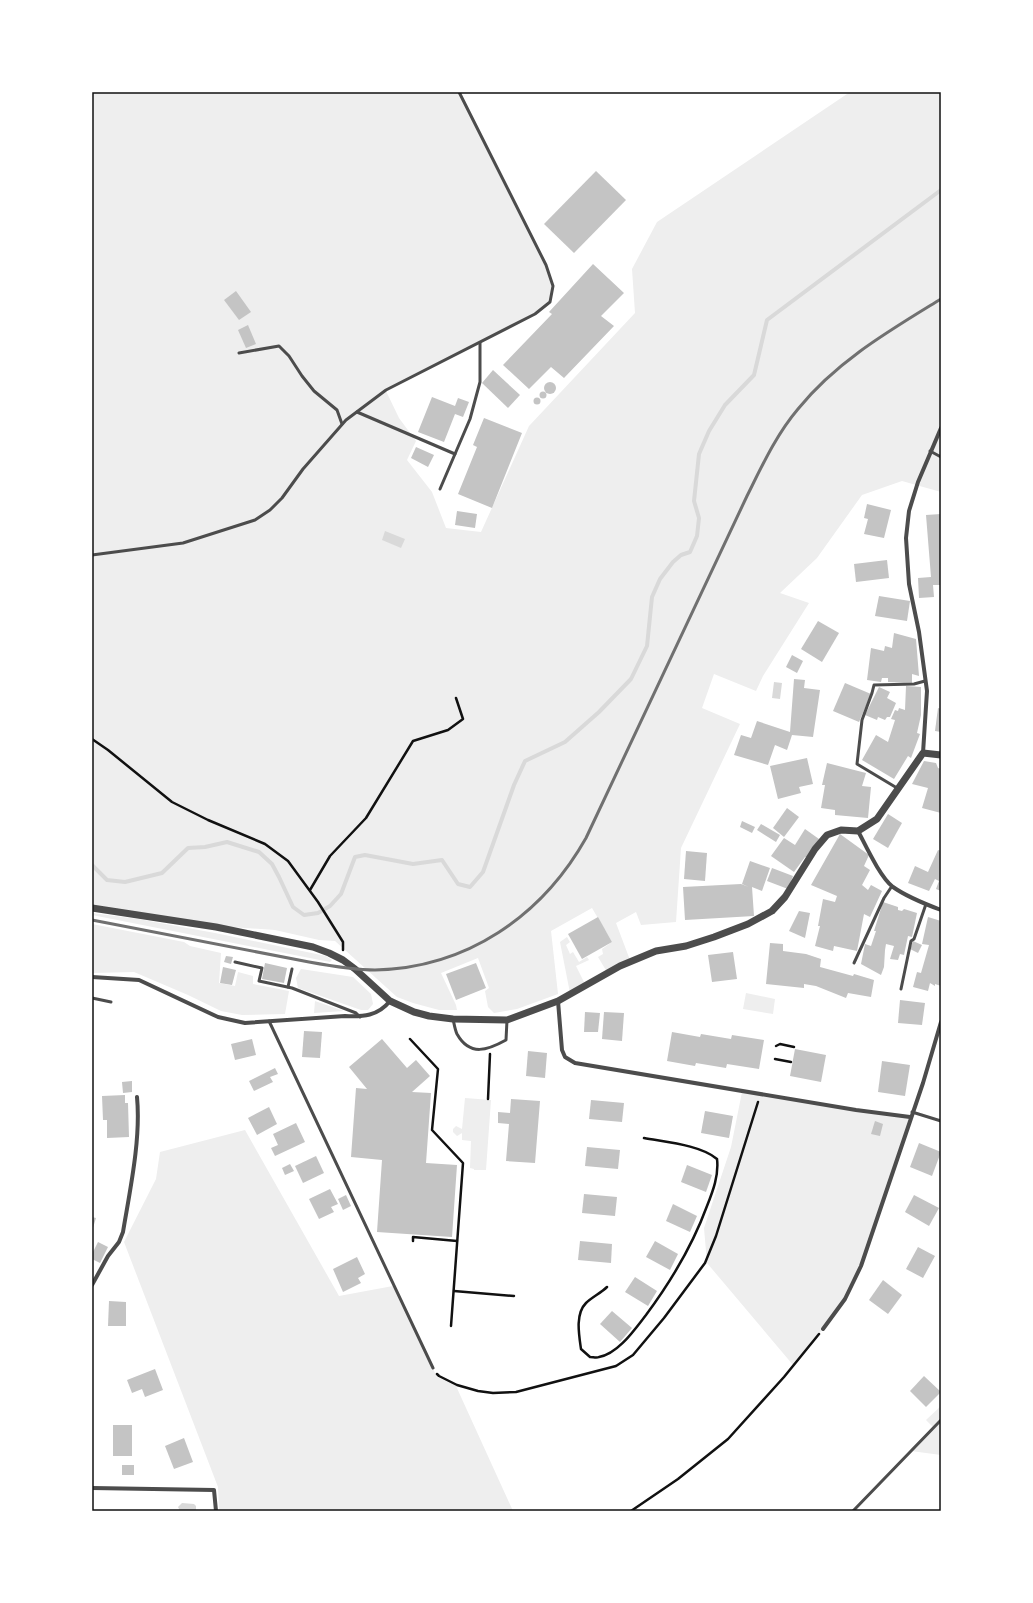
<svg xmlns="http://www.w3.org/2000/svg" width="1033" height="1603" font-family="Signika,sans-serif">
<rect width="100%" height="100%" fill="#fff"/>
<g fill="#eee">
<polygon points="92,92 458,92 545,266 553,286 550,302 535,314 386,390 346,419 281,498 269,510 254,520 183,542 92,554"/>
<polygon points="850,92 941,92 941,492 902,481 862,495 817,558 780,593 809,603 763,676 756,691 714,674 702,708 740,724 681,848 676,922 641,925 636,912 616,923 630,960 607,972 598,957 603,954 602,949 612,942 592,908 551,931 558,994 517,1009 494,1013 488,1007 485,991 489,988 478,958 441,973 456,1005 457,1010 439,1010 413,1003 397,997 335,941 319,940 275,930 215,926 92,907 92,556 183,543 255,520 282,499 304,469 346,420 386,391 399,418 416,441 407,460 432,492 446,528 481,532 529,426 635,313 632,269 657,222"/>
<polygon points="92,913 138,919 215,933 326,956 332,960 330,962 92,915"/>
<polygon points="92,924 184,942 190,946 221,953 219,983 235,986 238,972 253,976 253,984 289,991 285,1014 242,1015 221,1011 188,995 134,972 92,973"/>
<polygon points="567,937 570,942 566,945 570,954 573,952 579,962 587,957 589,960 576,966 585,984 570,993 560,942"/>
<polygon points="301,969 353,977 371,994 373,1004 368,1010 361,1010 298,988 296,978"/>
<polygon points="746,993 775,999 773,1014 743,1009"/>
<polygon points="315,1001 344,1011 314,1013"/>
<polygon points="742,1092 910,1118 860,1266 844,1298 823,1329 793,1365 707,1263 704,1228 731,1147"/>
<polygon points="465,1098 491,1100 486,1170 474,1170 474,1169 470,1168 471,1141 462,1140 462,1133 457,1136 453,1132 453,1129 456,1126 462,1129"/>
<polygon points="245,1130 339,1296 393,1286 437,1377 456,1386 513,1511 219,1511 218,1487 124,1242 156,1179 160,1152"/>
<polygon points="941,1406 941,1455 911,1451 910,1450 933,1427 926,1420"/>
</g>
<g fill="#d9d9d9">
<polygon points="385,531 405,539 401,548 382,540"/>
<polygon points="774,682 782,683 780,699 772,698"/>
<polygon points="182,1503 194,1504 196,1506 196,1511 180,1511 178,1507"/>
</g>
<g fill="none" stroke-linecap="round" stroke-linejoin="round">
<polyline stroke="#d9d9d9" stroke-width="4" points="92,865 107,880 125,882 162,873 188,848 205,847 227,842 259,852 272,864 279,877 293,907 304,915 318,913 330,906 341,894 355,857 365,855 413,864 442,860 458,884 470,887 483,872 514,785 525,761 565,742 599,712 631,679 647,646 652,597 660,579 673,562 681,555 690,552 697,536 699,518 694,501 699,454 709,431 725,405 754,375 767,320 941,190"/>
</g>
<g fill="#c4c4c4">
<polygon points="596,171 626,200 574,253 544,224"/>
<polygon points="593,264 624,293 601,316 614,326 564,378 551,367 529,389 503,365 552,314 549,312"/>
<polygon points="236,291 251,312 239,320 224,300"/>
<polygon points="248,325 256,344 246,348 238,330"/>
<polygon points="493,370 520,395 508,408 482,383"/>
<circle cx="550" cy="388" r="6"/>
<circle cx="543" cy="395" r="3.5"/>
<polygon points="432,397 455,406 458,398 469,402 463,417 455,414 444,442 418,432"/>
<circle cx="537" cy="401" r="3.5"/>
<polygon points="484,418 522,433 492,508 458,494 477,447 473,445"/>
<polygon points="416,447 434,455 428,467 411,458"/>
<polygon points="867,504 891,510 884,538 864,534 868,519 864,518"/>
<polygon points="457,511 477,514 475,528 455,525"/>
<polygon points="941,514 941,585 933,585 934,597 919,598 918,578 931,577 926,515"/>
<polygon points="887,560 889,578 856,582 854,564"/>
<polygon points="879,596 910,601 907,621 875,616"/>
<polygon points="818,621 839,633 822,662 801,649"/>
<polygon points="894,633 916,639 919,676 912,674 912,683 888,682 888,678 882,678 881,682 867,680 871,648 884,651 885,646 892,648"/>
<polygon points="792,655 803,661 797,673 786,667"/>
<polygon points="794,679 805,680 804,688 820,690 813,737 792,735 787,750 775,745 768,765 734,755 741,735 751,738 757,721 790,732"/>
<polygon points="845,683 871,694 859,722 833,711"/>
<polygon points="906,686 921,687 921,715 917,733 920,734 911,758 908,756 894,779 862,760 876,735 888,742 895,720 891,719 895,710 898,711 899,708 905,710"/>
<polygon points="879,687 890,692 887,698 896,703 890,717 887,717 885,720 878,717 877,720 865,715"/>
<polygon points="938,708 941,709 941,732 935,731"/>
<polygon points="807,758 813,784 799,787 801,793 778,799 770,766"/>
<polygon points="924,761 936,763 938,768 941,769 941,813 922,808 928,788 912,784"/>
<polygon points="827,763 866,773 862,786 871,787 868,818 835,815 835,810 821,808 825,785 822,785"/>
<polygon points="787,808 799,817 784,837 773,828"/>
<polygon points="888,814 902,823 888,848 873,839"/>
<polygon points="742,821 755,827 752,833 740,827"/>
<polygon points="761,824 780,835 776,842 757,830"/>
<polygon points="805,829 819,839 807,857 805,857 794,872 771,856 784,838 795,845"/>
<polygon points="840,834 869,855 864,866 870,870 862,885 868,890 871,885 882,891 870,917 864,914 857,951 834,946 833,951 815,946 820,926 818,926 823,899 835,902 837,896 811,885"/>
<polygon points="938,850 941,851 941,891 936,889 939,881 935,879 929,891 908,883 915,866 928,872"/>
<polygon points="686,851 707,853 705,881 684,879"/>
<polygon points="750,861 770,868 762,891 752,887 754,916 685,920 683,887 741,884 749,887 742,884"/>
<polygon points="772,868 793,876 788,889 767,881"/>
<polygon points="883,902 898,907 898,910 902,911 904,909 917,913 912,937 908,936 904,955 900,954 898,960 890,959 894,946 886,944 885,950 884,967 881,975 861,964 865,944 871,946 876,931 874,931"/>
<polygon points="799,911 810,913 805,938 789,931"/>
<polygon points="598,917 612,942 582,959 568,934"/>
<polygon points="928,917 941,921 941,986 935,984 935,986 930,983 928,991 913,987 917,972 921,973 929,945 922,944"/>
<polygon points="913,941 922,945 918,953 910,949"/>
<polygon points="770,943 783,944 783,951 806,954 821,959 820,967 853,976 854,974 874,980 871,997 848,993 846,998 816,986 804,984 804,988 766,984"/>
<polygon points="733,952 737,979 712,982 708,955"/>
<polygon points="226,956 233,957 231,964 224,962"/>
<polygon points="265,963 287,968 284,983 262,979"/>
<polygon points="476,963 486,988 456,1000 446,974"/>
<polygon points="223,967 236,970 232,985 220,983"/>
<polygon points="900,1000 925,1003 922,1025 898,1023"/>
<polygon points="585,1012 600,1013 598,1032 584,1032"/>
<polygon points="604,1012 624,1013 622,1041 602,1039"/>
<polygon points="304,1031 322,1032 320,1058 302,1057"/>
<polygon points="672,1032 700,1037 701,1034 731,1039 732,1035 764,1040 759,1069 727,1064 726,1068 696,1063 695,1066 667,1061"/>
<polygon points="252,1039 256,1055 235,1060 231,1044"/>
<polygon points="382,1039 407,1068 416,1060 430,1076 412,1092 431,1093 426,1163 457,1165 452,1237 377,1232 382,1160 351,1157 356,1088 367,1089 349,1067"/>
<polygon points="795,1049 826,1055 821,1082 790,1076"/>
<polygon points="528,1051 547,1053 545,1078 526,1076"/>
<polygon points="882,1061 910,1065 905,1096 878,1092"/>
<polygon points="275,1068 278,1074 270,1077 273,1082 254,1091 249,1081"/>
<polygon points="132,1081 132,1092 123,1093 122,1082"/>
<polygon points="125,1095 125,1103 128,1103 129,1137 107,1138 107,1120 103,1120 102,1096"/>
<polygon points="511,1099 540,1101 535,1163 506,1161 509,1124 498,1123 498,1112 510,1113"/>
<polygon points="591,1100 624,1103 622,1122 589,1119"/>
<polygon points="269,1107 277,1124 257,1135 248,1118"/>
<polygon points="705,1111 733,1116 729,1138 701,1133"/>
<polygon points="875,1121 883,1124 880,1136 871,1134"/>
<polygon points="296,1123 305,1142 275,1156 271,1148 278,1145 273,1134"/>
<polygon points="919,1143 941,1152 932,1176 910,1167"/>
<polygon points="587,1147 620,1150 618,1169 585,1166"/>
<polygon points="316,1156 324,1173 303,1183 295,1166"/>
<polygon points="290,1164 294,1171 285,1175 282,1168"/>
<polygon points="687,1165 712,1175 706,1192 681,1182"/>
<polygon points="330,1189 338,1204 331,1207 334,1212 319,1219 309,1199"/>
<polygon points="584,1194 617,1197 615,1216 582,1213"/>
<polygon points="346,1195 351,1206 343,1210 338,1199"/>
<polygon points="914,1195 939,1208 929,1226 905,1212"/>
<polygon points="673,1204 697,1216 690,1232 666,1221"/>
<polygon points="92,1217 96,1218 92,1231"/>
<polygon points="580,1241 612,1244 611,1263 578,1260"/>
<polygon points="655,1241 678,1254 670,1270 646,1257"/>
<polygon points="98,1242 108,1247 100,1263 92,1259 92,1254"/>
<polygon points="918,1247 935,1256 923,1278 906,1269"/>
<polygon points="357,1257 365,1274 358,1278 361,1283 343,1292 333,1269"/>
<polygon points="635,1277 657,1291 648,1306 625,1292"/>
<polygon points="883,1280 902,1295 888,1314 869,1300"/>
<polygon points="109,1301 126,1302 126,1326 108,1326"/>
<polygon points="612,1311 632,1328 620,1342 600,1324"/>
<polygon points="155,1369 163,1390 145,1397 142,1389 132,1393 127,1380"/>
<polygon points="924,1376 941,1392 926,1407 910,1391"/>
<rect x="113" y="1425" width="19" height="31"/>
<polygon points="184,1438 193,1462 174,1469 165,1446"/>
<rect x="122" y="1465" width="12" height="10"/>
</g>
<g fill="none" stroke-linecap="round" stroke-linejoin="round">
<g stroke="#111" stroke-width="2.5">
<polyline points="92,739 108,750 172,802 208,820 265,844 288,861 318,902 343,942 343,950"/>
<polyline points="310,890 330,856 366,818 413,741 448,730 463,719 456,698"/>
<polyline points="410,1039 438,1069 432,1130 463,1163 451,1326"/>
<polyline points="776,1046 780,1044 794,1047"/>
<polyline points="775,1059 791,1062"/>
<polyline points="488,1099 490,1054"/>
<polyline points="413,1241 413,1237 457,1241"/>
<path d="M607 1287C601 1293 592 1297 586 1303 575 1314 579 1335 581 1349L590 1357C593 1357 597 1358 599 1357 618 1354 635 1329 646 1315 672 1280 692 1247 707 1206 713 1191 719 1175 717 1159 701 1145 665 1142 644 1138"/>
<polyline points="454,1291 514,1296"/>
<polyline points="437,1374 439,1376 457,1385 478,1391 493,1393 516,1392 616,1366 633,1355 664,1318 705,1263 716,1236 758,1102"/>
<polyline points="631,1511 678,1479 728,1439 784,1377 819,1334"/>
</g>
<g stroke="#4c4c4c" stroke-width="3">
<polyline points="239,353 279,346 289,356 302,376 314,391 337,410 342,424"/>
<polyline points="357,412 455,454"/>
<polyline points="930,451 941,457"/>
<polyline points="440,489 470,419 480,382 480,343"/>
<polyline points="92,555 183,543 255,520 270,510 282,498 303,469 346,420 386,390 535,314 550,302 553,286 546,265 459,92"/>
<polyline points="897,788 857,764 862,720 872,693 874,685 914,684 925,681"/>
<polyline points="235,962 262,968 259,981 292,988 356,1013 360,1017"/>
<polyline points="854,963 884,898 892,886"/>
<polyline points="288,987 292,969"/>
<polyline points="901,989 911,941 914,939 926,904"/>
<polyline points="92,998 111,1002"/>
<path d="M453 1019C454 1023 455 1030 457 1034 470 1057 488 1050 506 1040L507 1020"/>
<polyline points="269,1021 433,1368"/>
<polyline points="912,1112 941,1121"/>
<polyline points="853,1511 941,1420"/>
</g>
<g stroke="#4c4c4c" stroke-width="4">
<polyline points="923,753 927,691 919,632 909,584 906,538 909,511 918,482 941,428"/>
<path d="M858 831C866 846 880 877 893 887 907 897 925 904 941 910"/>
<path d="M92 977 139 980 218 1017 245 1023 345 1016C363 1017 378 1016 390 1001"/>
<polyline points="558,1001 562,1050 565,1057 575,1063 856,1110 910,1117"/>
<path d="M92 1285 108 1256 119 1242 123 1232C130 1190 141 1139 137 1097"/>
<polyline points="823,1329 845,1299 861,1266 923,1083 941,1022"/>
<polyline points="92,1488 214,1490 216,1511"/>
</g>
<polyline stroke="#4c4c4c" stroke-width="7" points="92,908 216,927 313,947 329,953 343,960 355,969 390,1001 414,1012 429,1016 453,1019 507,1020 558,1001 620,966 656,951 686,946 714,937 748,924 772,911 785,897 815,849 827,835 841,830 858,831 877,819 923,753 941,755"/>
<path stroke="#707070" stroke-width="3" d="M92 920 309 962C331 966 353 970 375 970 467 968 542 916 586 838L747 496C762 466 776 435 798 409 837 361 889 331 941 299"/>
</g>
<rect width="1033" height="1603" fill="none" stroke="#ffffff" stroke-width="186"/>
<rect x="93" y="93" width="847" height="1417" fill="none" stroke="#111" stroke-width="1.5"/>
</svg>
